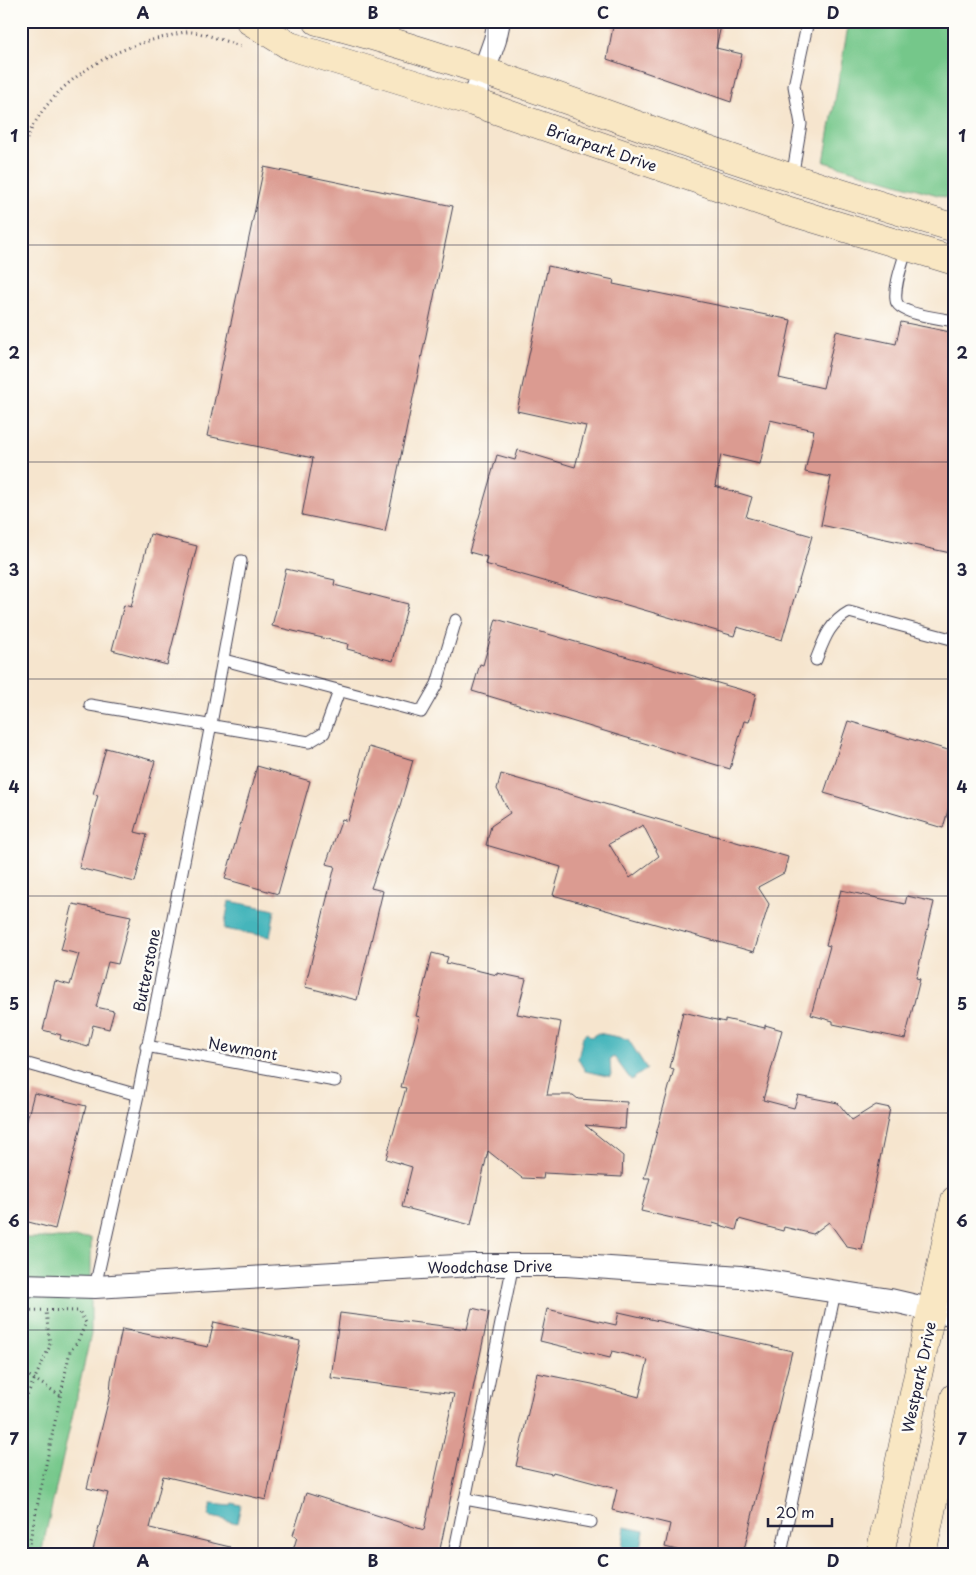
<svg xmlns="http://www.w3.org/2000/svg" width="976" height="1575" font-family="'Playpen Sans',sans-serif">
<rect width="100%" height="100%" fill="#fdfcf7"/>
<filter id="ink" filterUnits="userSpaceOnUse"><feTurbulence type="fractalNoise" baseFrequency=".02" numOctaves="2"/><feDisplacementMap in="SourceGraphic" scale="10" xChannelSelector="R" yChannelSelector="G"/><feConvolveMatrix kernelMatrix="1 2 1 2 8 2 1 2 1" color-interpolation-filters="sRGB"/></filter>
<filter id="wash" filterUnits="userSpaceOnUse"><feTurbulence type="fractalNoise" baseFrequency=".0096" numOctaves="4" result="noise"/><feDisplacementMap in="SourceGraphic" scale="20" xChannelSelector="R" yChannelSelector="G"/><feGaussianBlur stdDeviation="1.12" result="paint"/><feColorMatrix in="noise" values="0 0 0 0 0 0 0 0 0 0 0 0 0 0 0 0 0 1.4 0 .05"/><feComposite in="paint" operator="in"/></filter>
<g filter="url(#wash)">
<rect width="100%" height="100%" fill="#f6e5ce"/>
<g fill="#74c78a" stroke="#4b7462">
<polygon points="849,21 955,21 955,200 824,162"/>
<polygon points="21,1238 91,1238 91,1334 41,1554 21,1554"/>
</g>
<g fill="#44b5bb" stroke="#336c7b">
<polygon points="229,901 275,910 270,937 224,929"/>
<polygon points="587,1033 591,1037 598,1033 628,1039 647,1069 631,1080 614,1057 610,1059 611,1077 585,1071 578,1059 583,1036"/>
<polygon points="232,1503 241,1505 237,1523 208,1516 211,1504 231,1506"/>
<polygon points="625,1527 644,1531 640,1554 621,1554"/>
</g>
<g id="blocks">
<g fill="#db9b91" fill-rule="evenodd">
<polygon points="614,21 722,21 716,48 742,54 731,102 607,59"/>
<polygon points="264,167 453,206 385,532 302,515 313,458 207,436"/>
<polygon points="548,266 614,280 613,284 791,320 779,378 823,388 836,331 896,344 901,322 955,333 955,554 821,525 831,477 805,472 814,430 770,420 760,464 721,455 715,486 752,497 746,517 812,536 782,640 737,627 734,636 485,564 487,557 469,552 497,455 515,460 518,450 575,467 586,426 517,411"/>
<polygon points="150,534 197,546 167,665 112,650 124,605 131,607"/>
<polygon points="286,569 335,580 334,585 408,604 393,661 347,649 348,644 272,626"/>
<polygon points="496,619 756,694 749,722 744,721 730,769 472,691 480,664 483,665"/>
<polygon points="848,721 955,752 955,785 943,828 824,793"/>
<polygon points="369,747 413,760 399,809 371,888 383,891 357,1000 305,987 335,866 326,864 342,819 348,821"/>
<polygon points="106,748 155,761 135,832 147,835 135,882 79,868 98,795 93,794"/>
<polygon points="257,766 310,781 278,894 225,879"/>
<path d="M501 774 788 857 784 873 758 887 769 904 754 952 553 895 561 867 486 845 491 826 510 813 497 789ZM643 825 659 856 630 878 609 844Z"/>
<polygon points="841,890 905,904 907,896 934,902 916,978 920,979 905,1039 833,1024 833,1021 811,1015 830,946 826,945"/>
<polygon points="73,904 131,916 118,964 108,962 96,1007 114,1011 109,1029 93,1025 88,1047 60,1039 61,1035 43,1030 55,981 70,985 79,954 61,950"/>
<polygon points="432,953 448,957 446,963 497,975 497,973 526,979 517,1014 561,1022 547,1095 573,1095 578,1099 627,1102 625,1129 585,1125 623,1156 622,1177 544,1173 543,1179 522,1178 488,1151 471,1225 402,1207 412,1167 386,1159 406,1088 401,1087 420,1017 416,1016"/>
<polygon points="683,1012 725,1022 725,1019 765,1028 765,1025 782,1030 763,1100 794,1108 798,1095 838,1103 852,1120 876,1105 890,1108 862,1250 847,1247 829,1222 813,1234 784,1227 783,1231 739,1219 736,1230 713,1223 712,1227 641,1211 650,1178 644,1178 674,1069 670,1068"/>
<polygon points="34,1093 86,1106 55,1229 21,1220 21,1143"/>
<polygon points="472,1308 489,1312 439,1554 292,1554 297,1537 293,1535 306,1493 424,1530 454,1394 331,1378 340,1313 467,1329"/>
<polygon points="547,1309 616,1325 619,1312 792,1351 743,1554 692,1554 665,1547 670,1524 612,1510 617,1489 553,1472 552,1474 516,1466 537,1373 592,1384 639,1397 648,1360 612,1351 610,1358 540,1341"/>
<polygon points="214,1322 300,1341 266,1500 163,1476 150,1528 230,1547 229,1554 92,1554 108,1493 87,1488 110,1394 111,1380 122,1329 208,1347"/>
</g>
</g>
</g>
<g filter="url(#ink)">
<use href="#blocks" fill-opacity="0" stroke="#423f51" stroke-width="1"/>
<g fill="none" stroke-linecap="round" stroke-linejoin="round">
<defs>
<g id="lane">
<polyline points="792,178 801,124 794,86 808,21"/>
<path d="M907 247C903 263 894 284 896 300 897 314 943 319 955 321"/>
<polyline points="224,660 421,712 437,684 456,620"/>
<path d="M816 660C824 640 829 623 849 612L955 640"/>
<polyline points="90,705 309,742 324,733 339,691"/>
<polyline points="146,1046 335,1081"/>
<polyline points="21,1062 138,1095"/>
<polyline points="95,1287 138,1095 211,724 241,561"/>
<polyline points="465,1499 591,1522"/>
<polyline points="454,1554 513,1264"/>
<polyline points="781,1554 835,1292"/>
</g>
<g id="street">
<polyline points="473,102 495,40 499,21"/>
<polyline points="21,1285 95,1287 473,1265 566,1265 741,1277 890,1300 955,1315"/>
</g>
<g id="secondary">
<polyline points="250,21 290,46 473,102 786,210 955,261"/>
<path d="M317 21C453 56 584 107 716 153 795 180 875 204 955 228"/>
<polyline points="880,1554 955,1200"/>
<polyline points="922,1554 955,1397"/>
</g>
</defs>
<use href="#lane" stroke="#423f51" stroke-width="13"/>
<use href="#street" stroke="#423f51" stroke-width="24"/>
<use href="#secondary" stroke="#423f51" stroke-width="29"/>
<g stroke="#423f51" stroke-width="3" stroke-dasharray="1 4" stroke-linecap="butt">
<path d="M21 158C35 93 105 48 166 37 173 35 184 31 192 32 208 34 227 42 243 47"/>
<polyline points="21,1310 79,1311 86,1323 77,1343 70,1351 27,1554"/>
<polyline points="21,1371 60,1395"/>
<polyline points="21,1408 50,1346 46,1311"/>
</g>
<use href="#lane" stroke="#fff" stroke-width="11"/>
<use href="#street" stroke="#fff" stroke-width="22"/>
<use href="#secondary" stroke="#f9e7c3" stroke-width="28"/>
</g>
</g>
<path fill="none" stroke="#22223b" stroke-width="1" stroke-opacity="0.55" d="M258 21V1554M488 21V1554M718 21V1554M21 245H955M21 462H955M21 679H955M21 896H955M21 1113H955M21 1330H955"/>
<g text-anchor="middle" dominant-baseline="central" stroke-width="5" stroke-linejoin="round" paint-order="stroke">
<g font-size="15" fill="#22223b" stroke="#fdfcf7">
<text transform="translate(602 147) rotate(19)">Briarpark Drive</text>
<text transform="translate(146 970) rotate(-79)">Butterstone</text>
<text transform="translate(243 1048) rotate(10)">Newmont</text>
<text transform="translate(490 1266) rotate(-1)">Woodchase Drive</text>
<text transform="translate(918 1377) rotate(-78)">Westpark Drive</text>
</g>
</g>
<rect width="976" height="1575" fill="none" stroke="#fdfcf7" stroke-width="55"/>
<path d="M768 1518v8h64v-8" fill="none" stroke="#22223b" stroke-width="2.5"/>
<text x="776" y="1518" font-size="15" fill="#22223b" stroke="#fdfcf7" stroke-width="4" paint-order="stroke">20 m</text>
<rect x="28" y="28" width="920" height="1520" fill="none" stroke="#22223b" stroke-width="2"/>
<g font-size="16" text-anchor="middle" font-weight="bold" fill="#22223b">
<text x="143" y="19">A</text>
<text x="373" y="19">B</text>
<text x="603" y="19">C</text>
<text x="833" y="19">D</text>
<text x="14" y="142">1</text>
<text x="962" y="142">1</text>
<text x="14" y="359">2</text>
<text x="962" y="359">2</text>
<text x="14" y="576">3</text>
<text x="962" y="576">3</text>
<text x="14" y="793">4</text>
<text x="962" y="793">4</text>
<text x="14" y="1010">5</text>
<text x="962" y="1010">5</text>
<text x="14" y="1227">6</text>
<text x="962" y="1227">6</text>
<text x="14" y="1445">7</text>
<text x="962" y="1445">7</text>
<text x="143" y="1567">A</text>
<text x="373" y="1567">B</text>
<text x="603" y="1567">C</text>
<text x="833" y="1567">D</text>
</g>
</svg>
